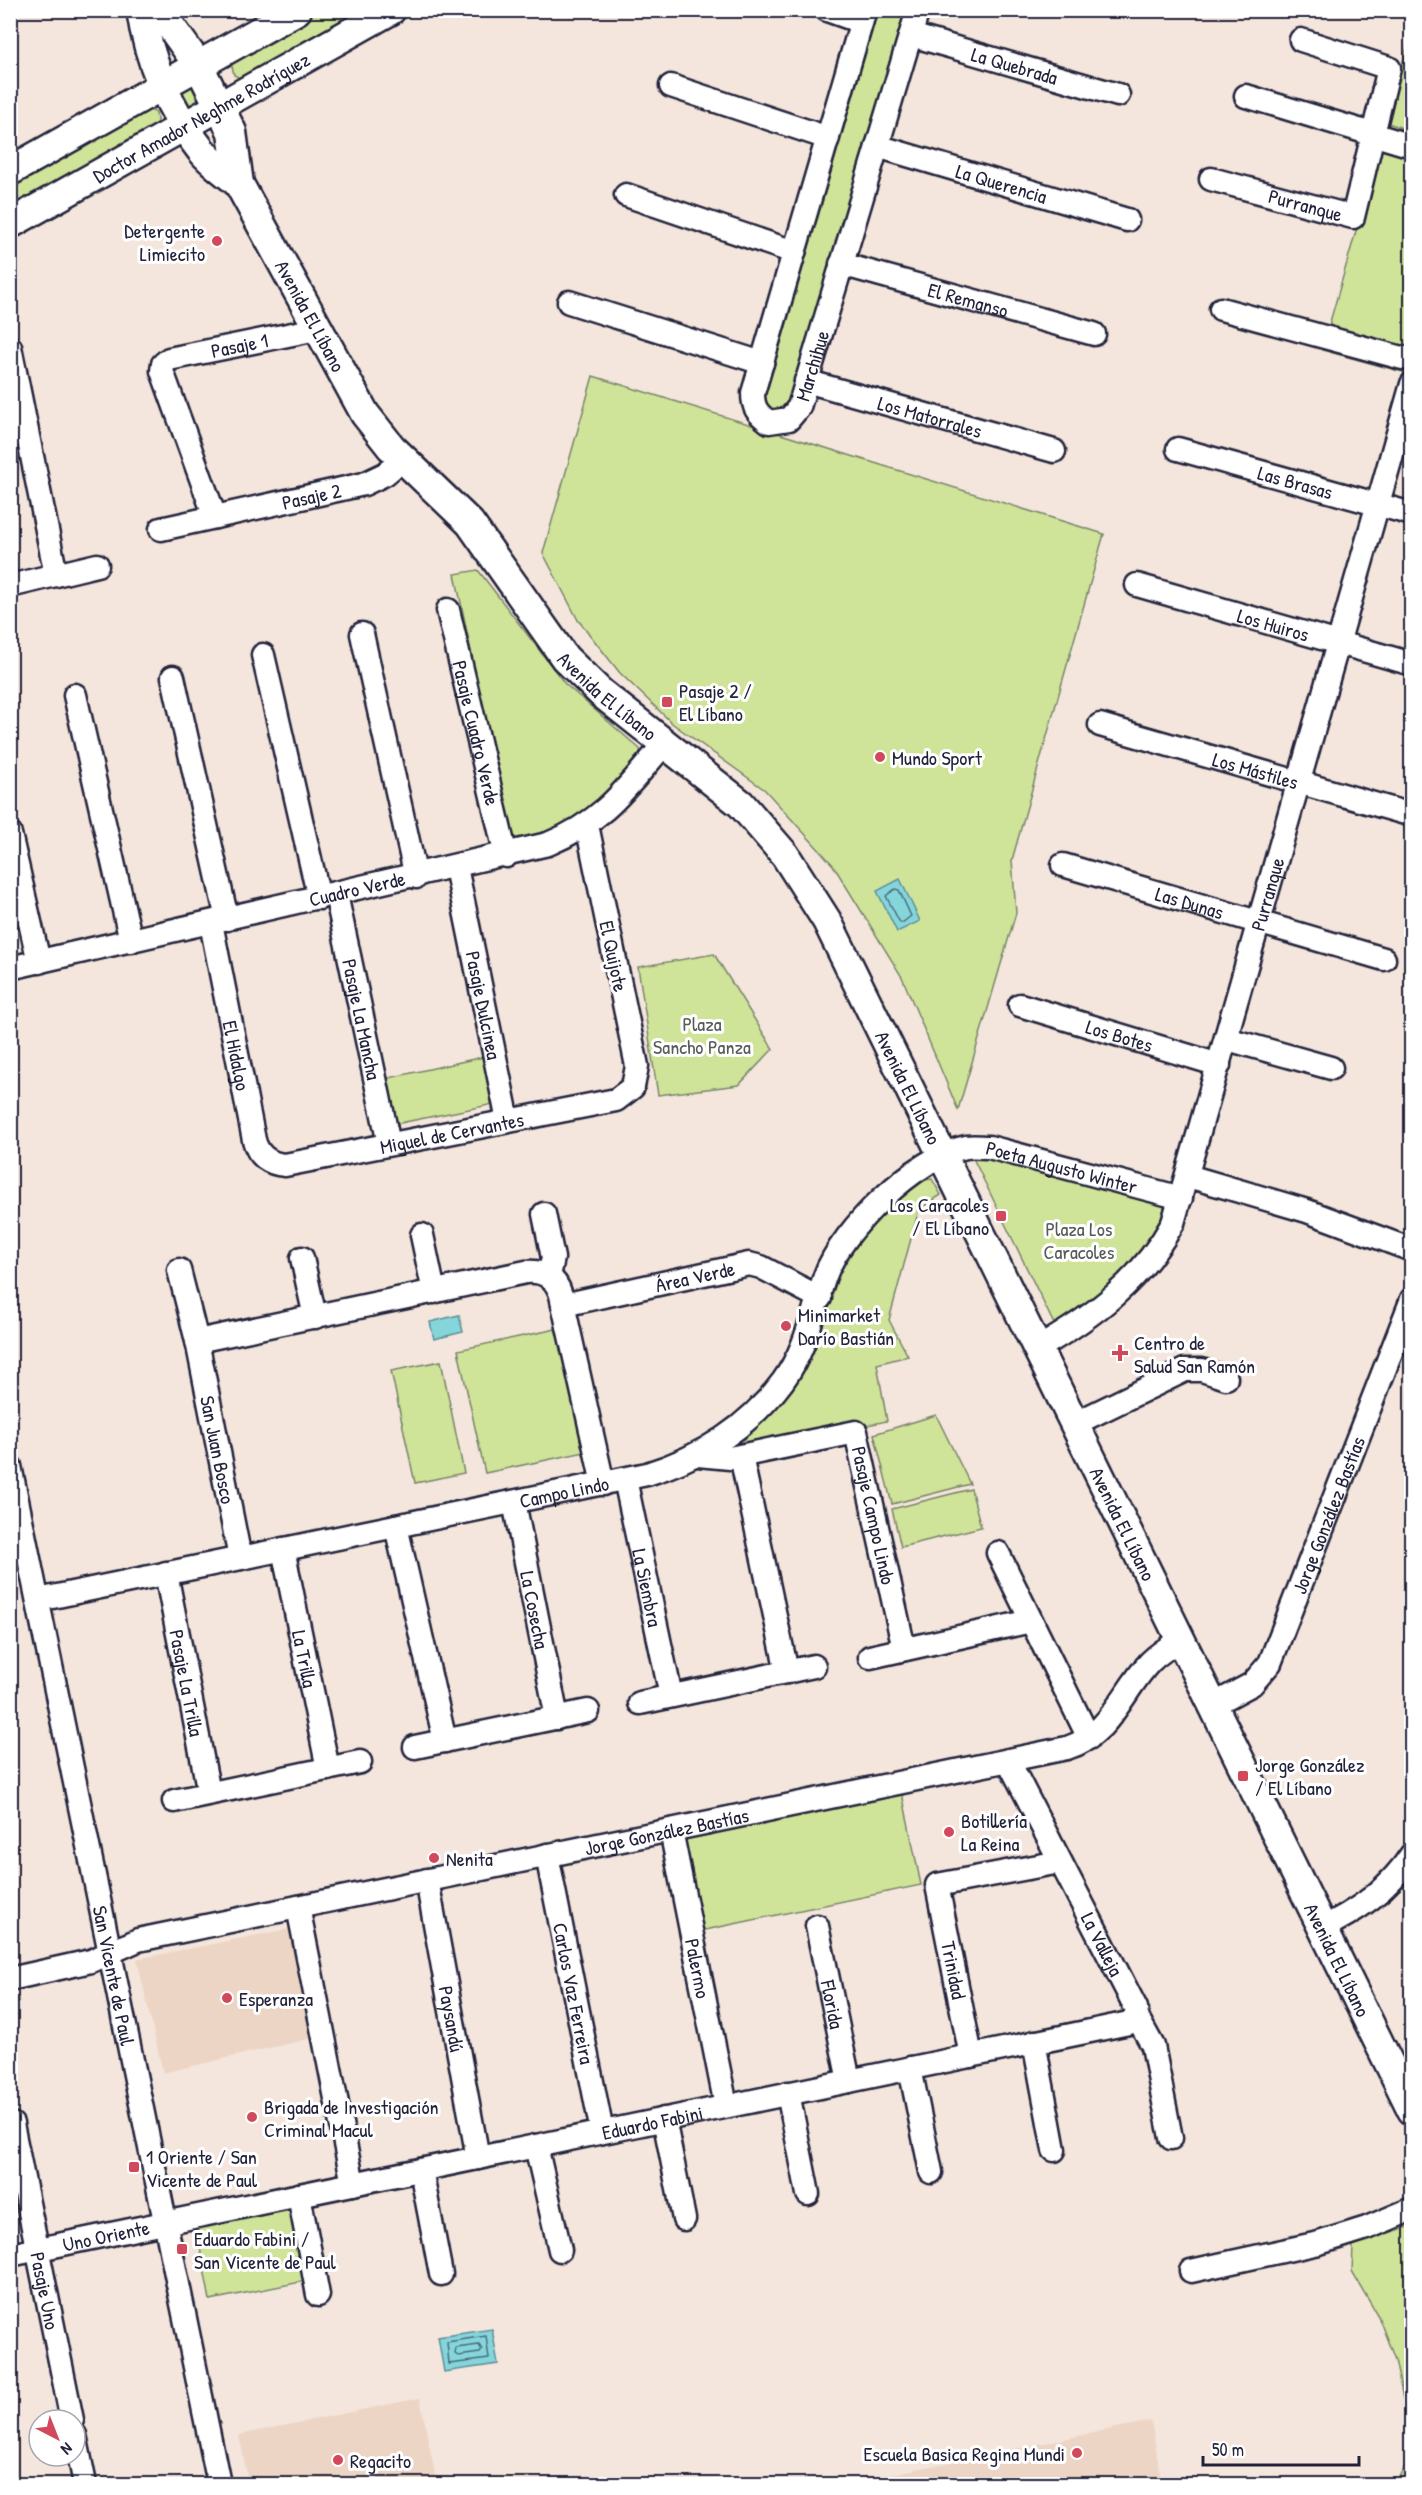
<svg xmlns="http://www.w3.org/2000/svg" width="1422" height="2495" font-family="'Patrick Hand',sans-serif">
<rect width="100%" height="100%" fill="#f4e6dc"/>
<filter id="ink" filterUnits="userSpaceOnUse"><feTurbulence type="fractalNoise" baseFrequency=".0167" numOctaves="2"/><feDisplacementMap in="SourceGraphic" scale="12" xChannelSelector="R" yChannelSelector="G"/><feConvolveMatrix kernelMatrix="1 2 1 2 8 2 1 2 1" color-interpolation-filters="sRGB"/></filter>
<g filter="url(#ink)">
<g fill="#ecd5c4">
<polygon points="294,1928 317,2037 163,2073 137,1959"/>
<polygon points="420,2398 437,2484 249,2484 239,2435"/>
<polygon points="1151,2421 1162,2484 844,2484"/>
</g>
<g fill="#cfe499" stroke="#78836a" stroke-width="1.5">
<polygon points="316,11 370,11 243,80 234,75 231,62 238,55"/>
<polygon points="878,11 911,11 785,415 770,411 765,398"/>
<polygon points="1411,34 1411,131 1385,122"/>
<polygon points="193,81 206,99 191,107 187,105 181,93 182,89"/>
<polygon points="146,108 156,113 158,128 11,212 10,182"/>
<polygon points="1380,147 1411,156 1412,342 1403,372 1322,350"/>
<polygon points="593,376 1104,534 1012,860 1016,913 958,1110 902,977 833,865 765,790 673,724 620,673 578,620 543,553"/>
<polygon points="478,570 565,684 640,749 640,765 588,816 547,833 510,840 455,574"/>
<polygon points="714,954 773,1049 739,1085 658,1095 638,967"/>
<polygon points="483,1057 494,1104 390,1125 380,1080"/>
<path d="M986 1151 1168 1202C1145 1267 1115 1283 1063 1324L1053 1322 972 1156Z"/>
<polygon points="932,1179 941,1195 919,1209 889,1320 908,1356 877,1364 887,1421 748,1450 744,1440 797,1377 832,1280 857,1236 916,1181"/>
<polygon points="561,1328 585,1452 485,1473 458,1350"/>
<polygon points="441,1361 464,1473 415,1483 391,1371"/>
<polygon points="936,1415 970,1484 892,1504 874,1434"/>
<polygon points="971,1489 981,1527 901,1547 892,1509"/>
<polygon points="902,1793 921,1885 700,1931 682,1840"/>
<polygon points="292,2208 306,2281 210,2300 196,2227"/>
<polygon points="1411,2226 1412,2226 1411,2437 1395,2360 1378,2316 1352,2272 1353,2244"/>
<polygon points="1411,2455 1411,2484 1395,2484"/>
</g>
<g fill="#85d6db" stroke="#5d8e9b" stroke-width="1.5">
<polygon points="900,879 920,921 897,932 877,891"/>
<polygon points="459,1315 463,1332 434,1339 430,1322"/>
<polygon points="492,2329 498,2364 444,2372 438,2337"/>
</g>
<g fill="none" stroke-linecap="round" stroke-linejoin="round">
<g stroke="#4a6a7b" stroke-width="1.5">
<polygon points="895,889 899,890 911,916 902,923 899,921 886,896"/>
<polygon points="486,2336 489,2359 449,2364 447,2342"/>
<polygon points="479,2345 482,2350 480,2353 458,2356 455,2354 456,2348"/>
</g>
<defs>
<g id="minor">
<polyline points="827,10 861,22"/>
<path id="s1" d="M865 10 753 393C753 408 757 413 769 422L789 419 799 407 918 10"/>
<path id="s2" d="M911 35 1118 95"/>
<polyline points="671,86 828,138"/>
<polyline points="1246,96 1412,146"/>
<path id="s3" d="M877 146 1127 220"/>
<path id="s4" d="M1211 179 1353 217 1389 68 1301 40"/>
<polyline points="626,195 794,252"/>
<path id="s5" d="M841 264 1094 334"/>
<polyline points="569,302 762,363"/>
<polyline points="1221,309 1402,358 1412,357"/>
<polyline points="10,347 56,575"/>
<path id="s6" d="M806 381 1054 451"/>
<path id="s7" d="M1178 449 1412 514"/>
<path id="s8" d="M215 517 162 371 163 364 169 359 317 329"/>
<path id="s9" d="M161 529 364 484 385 474 403 459"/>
<path id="s10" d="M1137 585 1412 664"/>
<polyline points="10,586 97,565"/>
<path id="s11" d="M448 610 506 856"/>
<polyline points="362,634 416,877"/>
<polyline points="263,655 319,898"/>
<polyline points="173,677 227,919"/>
<polyline points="75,695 131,941"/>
<path id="s12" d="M1100 725 1412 815"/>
<polyline points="10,834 39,962"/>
<path id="s13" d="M1063 865 1384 959"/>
<path id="s14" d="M456 867 508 1121"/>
<path id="s15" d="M336 894 389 1144"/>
<path id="s16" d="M211 923 254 1140C258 1156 269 1164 285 1165L616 1100 633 1087 637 1066 587 825"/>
<path id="s17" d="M10 968 548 844C606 820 626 788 665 743"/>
<path id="s18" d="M1020 1005 1219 1065"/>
<polyline points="1227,1039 1331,1068"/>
<polyline points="1188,1176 1307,1211 1412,1250"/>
<polyline points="544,1214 553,1258 549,1276"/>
<polyline points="422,1235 434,1292"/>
<polyline points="302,1258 315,1317"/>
<path id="s19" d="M179 1270 197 1341 240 1558"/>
<path id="s20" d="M563 1305 749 1264 761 1267 820 1298"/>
<path d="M197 1341 526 1272C544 1270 556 1278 561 1295L603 1484"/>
<path id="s21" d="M1037 1349C1094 1316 1141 1281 1173 1223L1412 384"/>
<polyline points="1074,1424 1185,1370 1202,1370 1226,1378"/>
<path id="s22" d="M698 1455 730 1458 856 1432 904 1649"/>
<polyline points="741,1456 787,1672"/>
<path id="s23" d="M10 1466 219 2484"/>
<path id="s24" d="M625 1479 671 1696"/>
<path id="s25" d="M514 1502 557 1718"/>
<polyline points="396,1526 445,1741"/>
<path id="s26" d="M283 1549 328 1769"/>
<polyline points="998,1553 1089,1738"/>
<path id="s27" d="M166 1573 209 1793"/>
<path id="s28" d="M38 1600 647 1474C702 1457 748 1428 783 1381 807 1348 812 1313 825 1276 842 1229 916 1157 966 1147 973 1146 981 1147 989 1147L1181 1198"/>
<polyline points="870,1657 1031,1621"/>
<polyline points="640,1703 814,1666"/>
<path id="s29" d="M1213 1705 1252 1684 1270 1663 1412 1299"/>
<polyline points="415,1747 588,1711"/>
<path id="s30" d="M1008 1760 1136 2008 1137 2017 1153 2046 1171 2138"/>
<polyline points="174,1801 360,1762"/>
<path id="s31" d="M671 1830 726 2106"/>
<path id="s32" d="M547 1855 602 2132"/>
<path id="s33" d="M427 1880 478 2158"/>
<polyline points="298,1907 353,2184"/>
<path id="s34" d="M817 1926 849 2081"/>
<path d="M1320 1929C1358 1911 1389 1889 1412 1854"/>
<path id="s35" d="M10 1979 91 1961 138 1940 1067 1748C1111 1734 1121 1693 1150 1662 1159 1653 1170 1646 1181 1640"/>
<polyline points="1034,2042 1054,2150"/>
<polyline points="971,2056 937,1885 1060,1862"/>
<polyline points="910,2068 931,2172"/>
<polyline points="788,2093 808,2194"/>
<polyline points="664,2119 684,2219"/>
<path id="s36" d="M12 2124 72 2420"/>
<polyline points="536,2146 560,2250"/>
<polyline points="421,2170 441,2274"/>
<polyline points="299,2195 318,2295"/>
<path id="s37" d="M10 2255 1129 2023 1137 2017"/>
<polyline points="1191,2271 1319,2243 1367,2228 1412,2209"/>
<polyline points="75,2435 85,2484"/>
</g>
<g id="major">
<path d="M141 10C148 59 170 112 201 150 211 163 227 173 239 184"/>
<path id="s38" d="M159 10 199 66 232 132 239 184 365 414 391 447 470 523 565 658 601 693 741 804 785 855 827 921 1412 2110"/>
<polyline points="10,171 297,10"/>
<path id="s39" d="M10 224 391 10"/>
</g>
</defs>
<use href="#minor" stroke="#22223b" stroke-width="27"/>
<use href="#major" stroke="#22223b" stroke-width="33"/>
<use href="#minor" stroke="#fff" stroke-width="22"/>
<use href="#major" stroke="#fff" stroke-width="28"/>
</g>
</g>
<g fill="#d1495b" stroke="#fff" stroke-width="2">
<circle cx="217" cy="241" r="6"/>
<rect x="661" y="696" width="12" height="12" rx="3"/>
<circle cx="880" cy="757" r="6"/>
<rect x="995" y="1210" width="12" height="12" rx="3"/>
<circle cx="786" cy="1326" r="6"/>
<path d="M1117 1344h6v6h6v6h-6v6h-6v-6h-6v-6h6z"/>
<rect x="1237" y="1770" width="12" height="12" rx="3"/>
<circle cx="949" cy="1832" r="6"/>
<circle cx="434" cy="1858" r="6"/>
<circle cx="227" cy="1998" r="6"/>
<circle cx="252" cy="2117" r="6"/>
<rect x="128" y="2161" width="12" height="12" rx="3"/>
<rect x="176" y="2243" width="12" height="12" rx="3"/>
<circle cx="1077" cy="2453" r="6"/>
<circle cx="338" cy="2460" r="6"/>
</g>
<g text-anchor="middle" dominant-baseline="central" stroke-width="6" stroke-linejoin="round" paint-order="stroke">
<g font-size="20" fill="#22223b" stroke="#fff">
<text stroke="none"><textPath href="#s2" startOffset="108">La Quebrada</textPath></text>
<text stroke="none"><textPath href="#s39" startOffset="219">Doctor Amador Neghme Rodríguez</textPath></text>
<text stroke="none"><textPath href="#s3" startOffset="130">La Querencia</textPath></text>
<text stroke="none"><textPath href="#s4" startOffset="98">Purranque</textPath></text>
<text stroke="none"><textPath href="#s5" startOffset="132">El Remanso</textPath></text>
<text stroke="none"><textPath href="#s38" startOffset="345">Avenida El Líbano</textPath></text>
<text stroke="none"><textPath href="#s8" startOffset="242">Pasaje 1</textPath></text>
<text stroke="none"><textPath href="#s1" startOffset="513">Marchihue</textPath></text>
<text stroke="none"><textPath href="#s6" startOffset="129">Los Matorrales</textPath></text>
<text stroke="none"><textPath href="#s7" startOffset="122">Las Brasas</textPath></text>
<text stroke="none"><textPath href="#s9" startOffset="154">Pasaje 2</textPath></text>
<text stroke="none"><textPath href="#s10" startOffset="142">Los Huiros</textPath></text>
<text stroke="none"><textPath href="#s38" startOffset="831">Avenida El Líbano</textPath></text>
<text stroke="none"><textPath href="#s11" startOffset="126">Pasaje Cuadro Verde</textPath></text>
<text stroke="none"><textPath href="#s12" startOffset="162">Los Mástiles</textPath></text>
<text stroke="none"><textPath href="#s17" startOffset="356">Cuadro Verde</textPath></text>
<text stroke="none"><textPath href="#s21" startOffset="530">Purranque</textPath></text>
<text stroke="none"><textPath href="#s13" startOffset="132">Las Dunas</textPath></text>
<text transform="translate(614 956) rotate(78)">El Quijote</text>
<text stroke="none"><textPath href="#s14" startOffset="141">Pasaje Dulcinea</textPath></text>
<text stroke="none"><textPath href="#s15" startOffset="128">Pasaje La Mancha</textPath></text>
<text stroke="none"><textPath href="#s18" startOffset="104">Los Botes</textPath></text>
<text stroke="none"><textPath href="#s16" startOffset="135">El Hidalgo</textPath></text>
<text stroke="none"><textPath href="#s38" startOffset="1334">Avenida El Líbano</textPath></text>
<text stroke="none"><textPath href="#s16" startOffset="434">Miguel de Cervantes</textPath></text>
<text stroke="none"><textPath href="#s28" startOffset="1198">Poeta Augusto Winter</textPath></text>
<text stroke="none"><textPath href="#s20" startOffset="135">Área Verde</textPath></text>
<text stroke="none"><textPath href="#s19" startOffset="184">San Juan Bosco</textPath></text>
<text stroke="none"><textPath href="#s28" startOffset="537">Campo Lindo</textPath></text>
<text stroke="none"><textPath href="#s22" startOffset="246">Pasaje Campo Lindo</textPath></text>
<text stroke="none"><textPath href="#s29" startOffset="231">Jorge González Bastías</textPath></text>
<text stroke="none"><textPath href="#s38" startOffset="1820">Avenida El Líbano</textPath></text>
<text stroke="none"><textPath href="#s24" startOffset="111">La Siembra</textPath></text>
<text stroke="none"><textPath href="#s25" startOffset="110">La Cosecha</textPath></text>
<text stroke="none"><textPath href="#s26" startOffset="112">La Trilla</textPath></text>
<text stroke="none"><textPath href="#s27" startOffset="112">Pasaje La Trilla</textPath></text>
<text stroke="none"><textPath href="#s35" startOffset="674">Jorge González Bastías</textPath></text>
<text stroke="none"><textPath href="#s30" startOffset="207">La Valleja</textPath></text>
<text stroke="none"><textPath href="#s38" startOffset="2306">Avenida El Líbano</textPath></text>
<text stroke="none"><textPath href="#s31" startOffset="141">Palermo</textPath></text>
<text transform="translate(954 1970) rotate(79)">Trinidad</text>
<text stroke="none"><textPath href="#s23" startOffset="520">San Vicente de Paul</textPath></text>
<text stroke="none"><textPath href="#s32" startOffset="141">Carlos Vaz Ferreira</textPath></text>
<text stroke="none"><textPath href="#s34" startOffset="80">Florida</textPath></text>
<text stroke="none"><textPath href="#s33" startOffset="141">Paysandú</textPath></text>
<text stroke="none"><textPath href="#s37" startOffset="656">Eduardo Fabini</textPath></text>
<text stroke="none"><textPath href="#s37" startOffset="98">Uno Oriente</textPath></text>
<text stroke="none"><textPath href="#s36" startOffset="170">Pasaje Uno</textPath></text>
</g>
<g font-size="20" fill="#22223b" stroke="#fff" text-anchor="start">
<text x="205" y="230" text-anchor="end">Detergente<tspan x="205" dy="23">Limiecito</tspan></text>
<text x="679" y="690">Pasaje 2 /<tspan x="679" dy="23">El Líbano</tspan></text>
<text x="892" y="757">Mundo Sport</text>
<text x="989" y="1204" text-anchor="end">Los Caracoles<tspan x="989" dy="23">/ El Líbano</tspan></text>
<text x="798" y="1314">Minimarket<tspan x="798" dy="23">Darío Bastián</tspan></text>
<text x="1134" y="1342">Centro de<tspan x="1134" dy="23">Salud San Ramón</tspan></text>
<text x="1255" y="1764">Jorge González<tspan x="1255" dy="23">/ El Líbano</tspan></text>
<text x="961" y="1820">Botillería<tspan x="961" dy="23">La Reina</tspan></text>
<text x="446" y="1858">Nenita</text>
<text x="239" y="1998">Esperanza</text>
<text x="264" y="2106">Brigada de Investigación<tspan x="264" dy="23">Criminal Macul</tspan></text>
<text x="146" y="2156">1 Oriente / San<tspan x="146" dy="23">Vicente de Paul</tspan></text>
<text x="194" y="2238">Eduardo Fabini /<tspan x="194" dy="23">San Vicente de Paul</tspan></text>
<text x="1065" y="2453" text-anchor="end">Escuela Basica Regina Mundi</text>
<text x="350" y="2460">Regacito</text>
</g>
<g font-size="20" fill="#565c57" stroke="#fff">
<text x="702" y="1023">Plaza<tspan x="702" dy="23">Sancho Panza</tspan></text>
<text x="1079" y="1228">Plaza Los<tspan x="1079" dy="23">Caracoles</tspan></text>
</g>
</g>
<rect width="1422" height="2495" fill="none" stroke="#fff" stroke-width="36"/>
<rect x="18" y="18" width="1386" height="2459" fill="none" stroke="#22223b" stroke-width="2" filter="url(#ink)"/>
<g transform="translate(57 2438) rotate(138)"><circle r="28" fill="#ffffff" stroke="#a7a7b1" stroke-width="1.5"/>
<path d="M0-4.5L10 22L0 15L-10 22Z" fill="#d1495b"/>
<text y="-9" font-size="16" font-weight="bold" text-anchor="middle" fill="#22223b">N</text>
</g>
<path d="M1203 2456v9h156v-9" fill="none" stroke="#22223b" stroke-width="3"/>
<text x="1212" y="2456" font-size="18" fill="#22223b" stroke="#ffffff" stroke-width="4.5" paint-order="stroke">50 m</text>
</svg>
